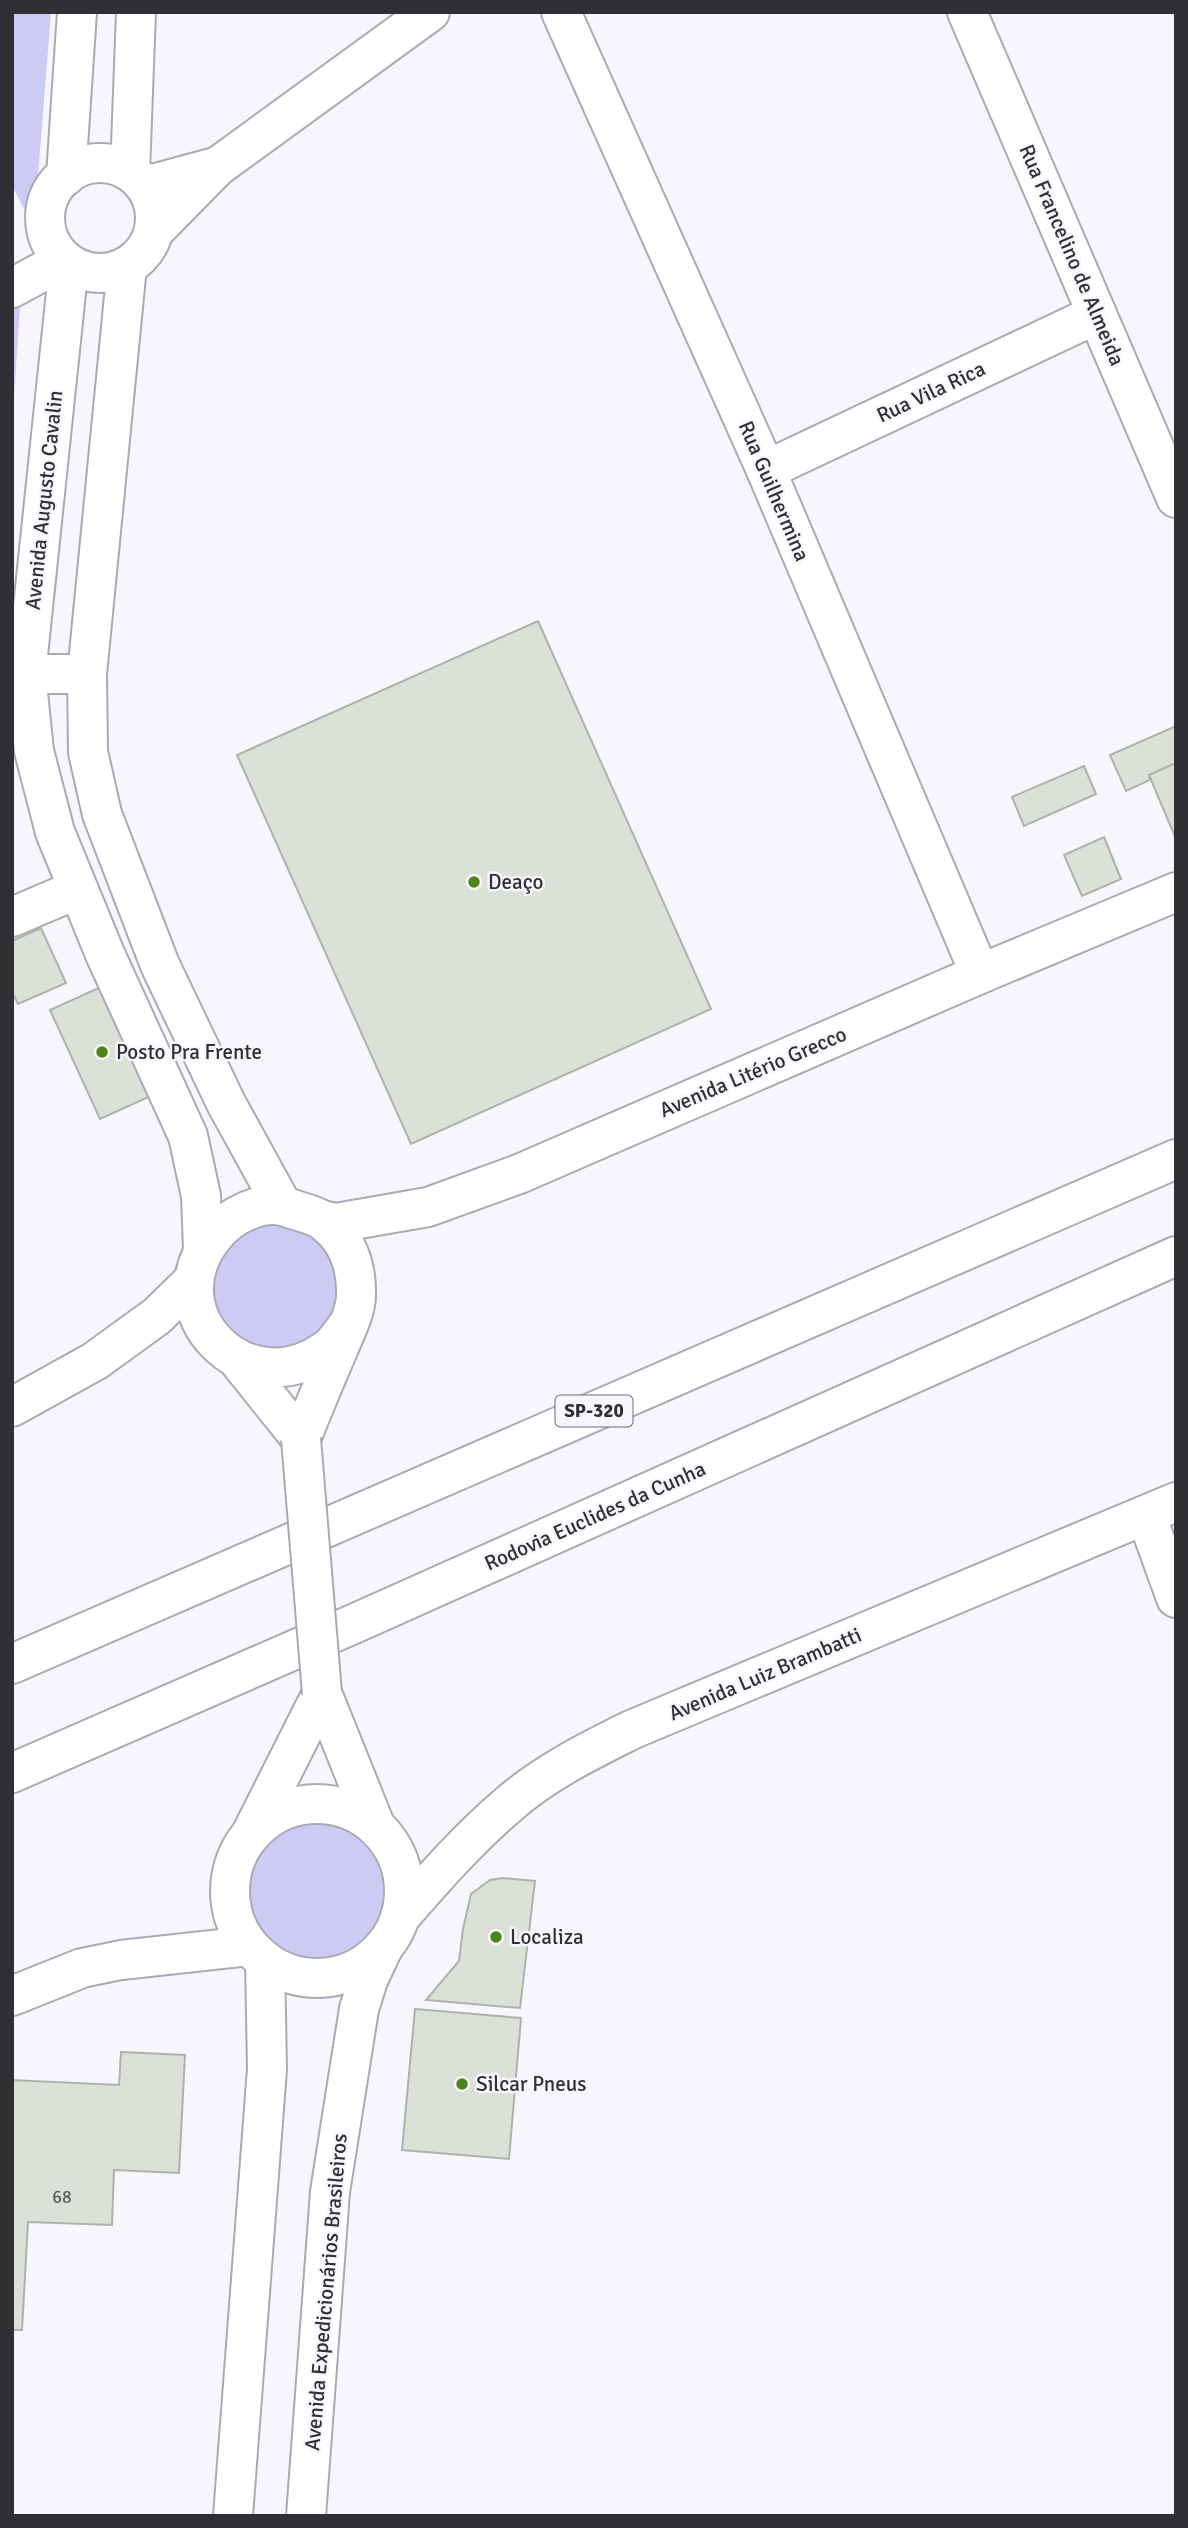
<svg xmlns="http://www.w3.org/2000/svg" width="1188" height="2528" font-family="Signika,sans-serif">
<rect width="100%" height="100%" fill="#f7f6ff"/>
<g fill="#cdcaf4">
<polygon points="12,12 51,12 34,227 12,186"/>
<polygon points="20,306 12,427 12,310"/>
<polygon points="253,1215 332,1239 340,1322 296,1358 216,1333 209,1251"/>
<circle cx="317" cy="1889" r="72"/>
</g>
<g fill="#dbe1d7" stroke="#adb3a9" stroke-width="2">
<polygon points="538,621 711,1009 411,1144 237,755"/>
<polygon points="1176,726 1176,763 1149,775 1150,780 1126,791 1110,755"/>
<polygon points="1176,763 1176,839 1149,775"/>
<polygon points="1084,766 1096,794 1024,826 1012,797"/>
<polygon points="1104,837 1121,879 1082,896 1064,855"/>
<polygon points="41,928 66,983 18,1004 12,992 12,941"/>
<polygon points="103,986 153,1095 100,1119 50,1010"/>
<polygon points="503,1878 535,1881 520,2008 426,2000 459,1961 463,1929 471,1894 490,1880"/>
<polygon points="415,2009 521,2018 509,2159 402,2150"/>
<polygon points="121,2052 185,2055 179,2173 114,2170 112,2225 28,2222 22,2330 12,2330 12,2080 119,2085"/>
</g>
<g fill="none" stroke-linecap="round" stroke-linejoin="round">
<defs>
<g id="minor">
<polyline points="561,12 766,470 980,974"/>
<polyline points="967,12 1176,498"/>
<polyline points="145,186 215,167"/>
<polyline points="154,231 217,167 430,12"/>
<polyline points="12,288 64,260"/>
<polyline points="766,470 1097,314"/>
<polyline points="12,679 26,674 87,674"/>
<polyline points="12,917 78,889"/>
<polyline points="1146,1515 1176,1598"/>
</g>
<g id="major">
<circle cx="100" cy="218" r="55"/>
<polyline points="130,172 136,12"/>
<polyline points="66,176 77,12"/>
<polyline points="69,264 26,674 34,751 55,832 105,954 188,1136 201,1196 203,1249"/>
<polyline points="127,266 87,674 88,752 102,814 160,965 226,1103 282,1205"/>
<polyline points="322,1220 336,1223 428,1207 519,1174 980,974 1176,892"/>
<path d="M237 1359 301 1439C313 1409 325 1380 338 1350 344 1334 356 1313 356 1295 357 1266 347 1238 323 1221 314 1214 299 1212 289 1208 263 1198 229 1216 214 1236 152 1312 246 1407 326 1350 334 1345 341 1334 347 1326"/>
<polyline points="12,1407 95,1361 157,1316 194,1280"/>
<polyline points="322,1693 375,1825"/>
<circle cx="317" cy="1891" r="87"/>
<polyline points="252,1832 322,1693"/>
<path d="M400 1917C434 1878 468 1839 508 1805 544 1773 589 1751 631 1730L1176 1502"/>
<polyline points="12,1996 82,1968 121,1960 249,1946"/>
<polyline points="233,2516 267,2069 265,1961"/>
<polyline points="306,2516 330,2192 359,2009 368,1980 383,1948"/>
</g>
<g id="highway">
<polyline points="12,1664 1176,1159"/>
<polyline points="12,1773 358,1622 1176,1256"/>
</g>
</defs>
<use href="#minor" stroke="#aaaab4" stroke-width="42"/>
<use href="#major" stroke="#aaaab4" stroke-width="42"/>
<use href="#highway" stroke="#aaaab4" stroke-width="42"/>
<use href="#minor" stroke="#fff" stroke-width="38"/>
<use href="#major" stroke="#fff" stroke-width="38"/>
<use href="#highway" stroke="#fff" stroke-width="38"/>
<defs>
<polyline id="major-bridge" points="301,1439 322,1693"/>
</defs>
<use href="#major-bridge" stroke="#aaaab4" stroke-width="42" stroke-linecap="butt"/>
<use href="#major-bridge" stroke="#fff" stroke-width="38"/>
</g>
<g fill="#4e8319" stroke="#f7f6ff" stroke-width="2.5">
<circle cx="474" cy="882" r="7"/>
<circle cx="102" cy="1052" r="7"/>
<circle cx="496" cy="1937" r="7"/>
<circle cx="462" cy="2084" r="7"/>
</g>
<g text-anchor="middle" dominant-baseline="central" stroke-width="5" stroke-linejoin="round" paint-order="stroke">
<g font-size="18" fill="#5b5c5d">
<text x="62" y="2197">68</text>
</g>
<rect fill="#f7f6ff" stroke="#6c6b71" stroke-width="2" x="555.5" y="1395.5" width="77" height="31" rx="5"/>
<g font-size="19" font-weight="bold" fill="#303034">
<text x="594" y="1411">SP-320</text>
</g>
<g font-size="21" fill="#303034" stroke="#f7f6ff">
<text transform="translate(1072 255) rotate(67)">Rua Francelino de Almeida</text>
<text transform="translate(931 392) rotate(-25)">Rua Vila Rica</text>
<text transform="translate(774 491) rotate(67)">Rua Guilhermina</text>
<text transform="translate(44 500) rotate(-84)">Avenida Augusto Cavalin</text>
<text transform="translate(753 1072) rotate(-23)">Avenida Litério Grecco</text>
<text transform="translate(595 1516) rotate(-24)">Rodovia Euclides da Cunha</text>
<text transform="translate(765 1674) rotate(-23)">Avenida Luiz Brambatti</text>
<text transform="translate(326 2292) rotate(-85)">Avenida Expedicionários Brasileiros</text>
</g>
<g font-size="21" fill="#303034" stroke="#f7f6ff" text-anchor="start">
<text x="488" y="882">Deaço</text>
<text x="116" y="1052">Posto Pra Frente</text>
<text x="510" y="1937">Localiza</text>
<text x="476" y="2084">Silcar Pneus</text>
</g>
</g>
<rect width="1188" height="2528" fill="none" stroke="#303034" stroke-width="28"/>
</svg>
